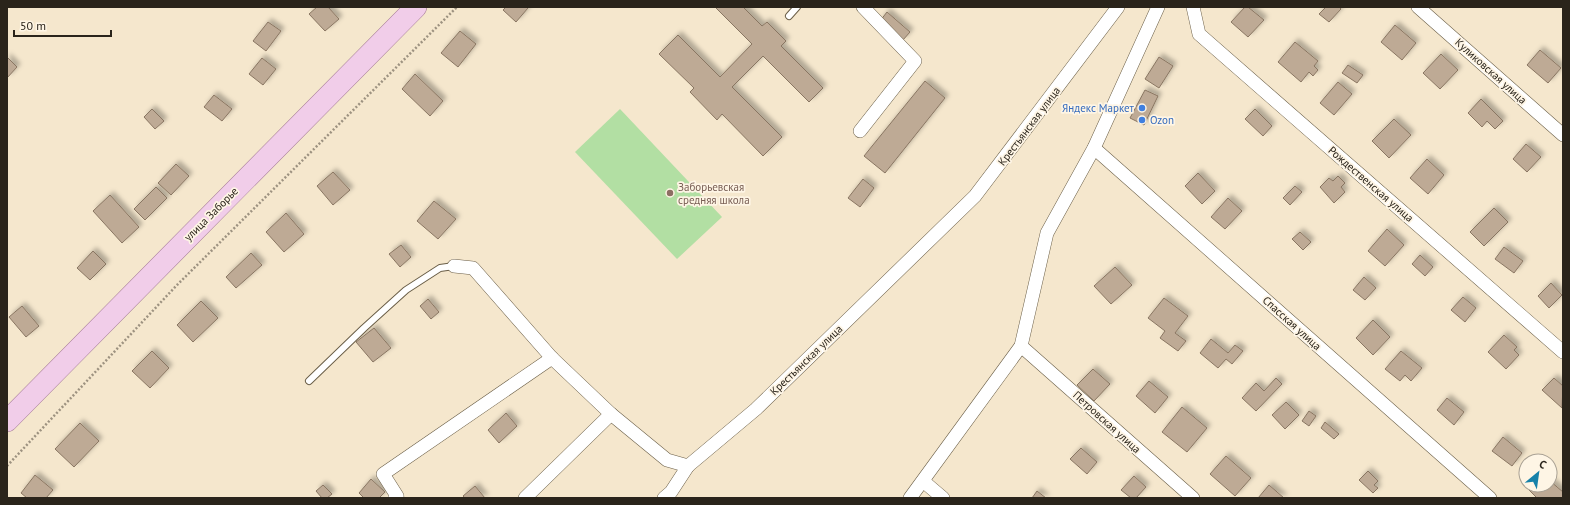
<svg xmlns="http://www.w3.org/2000/svg" width="1570" height="505" font-family="'PT Sans',sans-serif">
<defs>
<filter id="shadow"><feDropShadow dx="3.5" dy="-3.5" stdDeviation="2" flood-color="#0004"/></filter>
</defs>
<rect width="100%" height="100%" fill="#f5e7cd"/>
<polygon fill="#b2dfa3" points="620,109 722,217 677,259 575,152"/>
<g fill="#beaa95" stroke="#897662" filter="url(#shadow)">
<polygon points="317,7 328,7 339,19 325,31 309,14"/>
<polygon points="506,7 526,7 528,8 516,22 503,10"/>
<polygon points="715,7 743,7 762,26 767,22 786,41 781,46 823,88 809,102 763,56 732,87 782,137 763,156 722,114 717,120 690,92 694,88 659,54 678,35 720,77 752,44"/>
<polygon points="1245,7 1248,7 1264,20 1248,37 1231,22"/>
<polygon points="1326,7 1339,7 1341,9 1329,22 1319,14"/>
<polygon points="887,12 910,32 903,40 880,21"/>
<polygon points="268,22 281,31 266,51 253,41"/>
<polygon points="1395,25 1416,43 1402,60 1381,42"/>
<polygon points="460,31 476,44 458,67 441,53"/>
<polygon points="1295,42 1318,61 1314,66 1318,70 1313,76 1309,72 1301,82 1278,62"/>
<polygon points="1540,50 1561,68 1548,83 1527,65"/>
<polygon points="1441,54 1458,70 1440,89 1423,73"/>
<polygon points="7,57 17,67 7,78"/>
<polygon points="1159,57 1173,66 1159,88 1145,79"/>
<polygon points="262,58 276,69 263,85 249,74"/>
<polygon points="1348,65 1363,75 1357,83 1342,73"/>
<polygon points="415,74 443,101 430,116 402,89"/>
<polygon points="925,81 945,98 885,173 864,156"/>
<polygon points="1338,82 1352,94 1334,115 1320,103"/>
<polygon points="1145,90 1158,96 1144,125 1130,118"/>
<polygon points="214,95 232,109 222,121 204,107"/>
<polygon points="1481,99 1503,121 1495,129 1487,121 1482,127 1468,113"/>
<polygon points="152,109 164,121 155,129 144,117"/>
<polygon points="1255,109 1272,126 1263,136 1245,119"/>
<polygon points="1394,119 1411,135 1389,158 1372,141"/>
<polygon points="1526,144 1541,157 1527,172 1513,159"/>
<polygon points="1427,159 1444,175 1428,194 1410,178"/>
<polygon points="176,164 189,176 171,195 158,183"/>
<polygon points="333,172 350,190 333,205 317,186"/>
<polygon points="1198,173 1215,191 1202,204 1185,186"/>
<polygon points="1338,176 1345,183 1341,187 1345,192 1334,203 1320,187 1329,178 1333,181"/>
<polygon points="863,179 874,188 860,207 848,198"/>
<polygon points="1295,186 1302,192 1290,205 1283,198"/>
<polygon points="156,187 167,198 145,220 134,209"/>
<polygon points="110,195 139,227 122,243 93,211"/>
<polygon points="1228,198 1242,211 1225,229 1211,217"/>
<polygon points="434,201 456,219 438,239 417,221"/>
<polygon points="1494,208 1508,222 1484,246 1470,232"/>
<polygon points="286,213 304,234 284,252 266,232"/>
<polygon points="1387,229 1404,245 1385,266 1368,251"/>
<polygon points="1300,232 1311,242 1303,250 1292,239"/>
<polygon points="401,245 411,257 400,267 389,254"/>
<polygon points="1504,247 1523,261 1514,273 1495,259"/>
<polygon points="93,251 106,264 90,280 77,268"/>
<polygon points="251,253 262,265 236,288 226,277"/>
<polygon points="1420,255 1433,267 1425,276 1412,264"/>
<polygon points="1115,267 1132,285 1111,304 1094,286"/>
<polygon points="1364,277 1376,288 1365,300 1353,290"/>
<polygon points="1551,283 1562,295 1549,308 1538,296"/>
<polygon points="1463,297 1476,308 1465,322 1451,310"/>
<polygon points="1164,298 1188,316 1175,333 1186,341 1178,351 1160,338 1165,331 1148,318"/>
<polygon points="428,299 439,312 431,319 420,306"/>
<polygon points="201,301 218,318 193,342 177,325"/>
<polygon points="22,306 39,326 26,337 9,317"/>
<polygon points="1373,320 1390,337 1373,355 1356,338"/>
<polygon points="374,328 391,348 373,362 356,342"/>
<polygon points="1504,335 1517,347 1514,350 1519,355 1506,369 1488,352"/>
<polygon points="1211,339 1228,353 1235,345 1243,351 1232,364 1226,359 1218,368 1200,353"/>
<polygon points="152,351 169,368 150,388 132,371"/>
<polygon points="1401,351 1422,368 1411,381 1405,375 1400,381 1385,369"/>
<polygon points="1093,369 1110,384 1094,401 1077,385"/>
<polygon points="1276,378 1282,384 1256,411 1242,398 1256,383 1264,391"/>
<polygon points="1554,378 1563,386 1562,408 1542,390"/>
<polygon points="1149,381 1168,397 1155,413 1136,396"/>
<polygon points="1447,398 1464,412 1454,425 1437,410"/>
<polygon points="1286,402 1299,415 1285,429 1272,415"/>
<polygon points="1182,407 1207,428 1187,452 1162,432"/>
<polygon points="1309,411 1316,416 1309,426 1302,421"/>
<polygon points="506,413 517,426 499,443 488,430"/>
<polygon points="1325,422 1339,434 1334,439 1321,428"/>
<polygon points="80,423 99,441 74,467 55,449"/>
<polygon points="1503,437 1522,453 1512,466 1492,451"/>
<polygon points="1081,448 1097,462 1087,474 1070,459"/>
<polygon points="1226,456 1251,478 1235,496 1210,474"/>
<polygon points="1368,471 1378,481 1374,485 1378,488 1373,493 1359,480"/>
<polygon points="35,475 53,490 46,498 27,498 21,493"/>
<polygon points="1134,476 1146,487 1136,498 1131,498 1121,490"/>
<polygon points="371,479 385,492 379,498 364,498 359,493"/>
<polygon points="1550,481 1563,492 1563,498 1537,498 1529,490 1533,485 1550,485"/>
<polygon points="323,485 332,494 327,498 322,498 316,491"/>
<polygon points="1269,485 1284,498 1258,498"/>
<polygon points="475,486 485,498 465,498 463,496"/>
<polygon points="1037,491 1046,498 1032,498"/>
</g>
<g fill="none" stroke-linecap="round" stroke-linejoin="round">
<defs>
<g id="service">
<polyline points="789,16 797,7"/>
<polyline points="309,381 364,328 406,290 440,268 454,266"/>
</g>
<g id="minor">
<polyline points="1193,7 1199,34 1563,352"/>
<polyline points="1418,7 1563,135"/>
<polyline points="860,131 915,61 863,7"/>
<polyline points="1094,148 1490,498"/>
<polyline points="454,266 473,268 552,358 611,414 667,460 688,466 756,409 975,196 1118,7"/>
<polyline points="1021,346 1193,498"/>
<polyline points="923,481 943,498"/>
<polyline points="395,498 397,496 383,474 552,358"/>
<polyline points="525,498 611,414"/>
<polyline points="664,498 671,492 688,466"/>
<polyline points="910,498 1021,346 1047,233 1094,148 1158,7"/>
</g>
<polyline id="primary" points="7,421 416,7"/>
</defs>
<use href="#service" stroke="#6b5f48" stroke-width="8"/>
<use href="#minor" stroke="#6b5f48" stroke-width="14"/>
<use href="#primary" stroke="#a57c97" stroke-width="22"/>
<polyline stroke="#9d9280" stroke-width="2.5" stroke-dasharray="2 2" stroke-linecap="butt" points="7,466 177,285 457,7"/>
<use href="#service" stroke="#fff" stroke-width="6"/>
<use href="#minor" stroke="#fff" stroke-width="13"/>
<use href="#primary" stroke="#f1cde9" stroke-width="21"/>
</g>
<g fill="#3f7fe0" stroke="#fef5e5" stroke-width="1.5">
<circle cx="1142" cy="108" r="4"/>
<circle cx="1142" cy="120" r="4"/>
</g>
<circle fill="#8d6e63" stroke="#fef5e5" stroke-width="1.5" cx="670" cy="193" r="4"/>
<g text-anchor="middle" dominant-baseline="central" stroke-width="3.5" stroke-linejoin="round" paint-order="stroke">
<g font-size="11" fill="#2a241b" stroke="#fef5e5">
<text transform="translate(1491 71) rotate(42)">Куликовская улица</text>
<text transform="translate(1029 126) rotate(-53)">Крестьянская улица</text>
<text transform="translate(1371 184) rotate(41)">Рождественская улица</text>
<text transform="translate(211 214) rotate(-45)">улица Заборье</text>
<text transform="translate(1292 323) rotate(42)">Спасская улица</text>
<text transform="translate(806 360) rotate(-44)">Крестьянская улица</text>
<text transform="translate(1107 422) rotate(42)">Петровская улица</text>
</g>
<g font-size="11" fill="#366cbe" stroke="#fef5e5" text-anchor="end">
<text x="1134" y="108">Яндекс Маркет</text>
<text x="1150" y="120" text-anchor="start">Ozon</text>
</g>
<g font-size="11" fill="#785e54" stroke="#fef5e5" text-anchor="start">
<text x="678" y="187">Заборьевская<tspan x="678" dy="13">средняя школа</tspan></text>
</g>
</g>
<rect width="1570" height="505" fill="none" stroke="#2a241b" stroke-width="16"/>
<g transform="translate(1538 473) rotate(29)"><circle r="19" fill="#fef5e5" stroke="#a9a194"/>
<path d="M0-3L7 15L0 10L-7 15Z" fill="#1681a9"/>
<text y="-6" font-size="11" font-weight="bold" text-anchor="middle" fill="#2a241b">С</text>
</g>
<path d="M14 30v6h97v-6" fill="none" stroke="#2a241b" stroke-width="2"/>
<text x="20" y="30" font-size="12" fill="#2a241b" stroke="#fef5e5" stroke-width="3" paint-order="stroke">50 m</text>
</svg>
